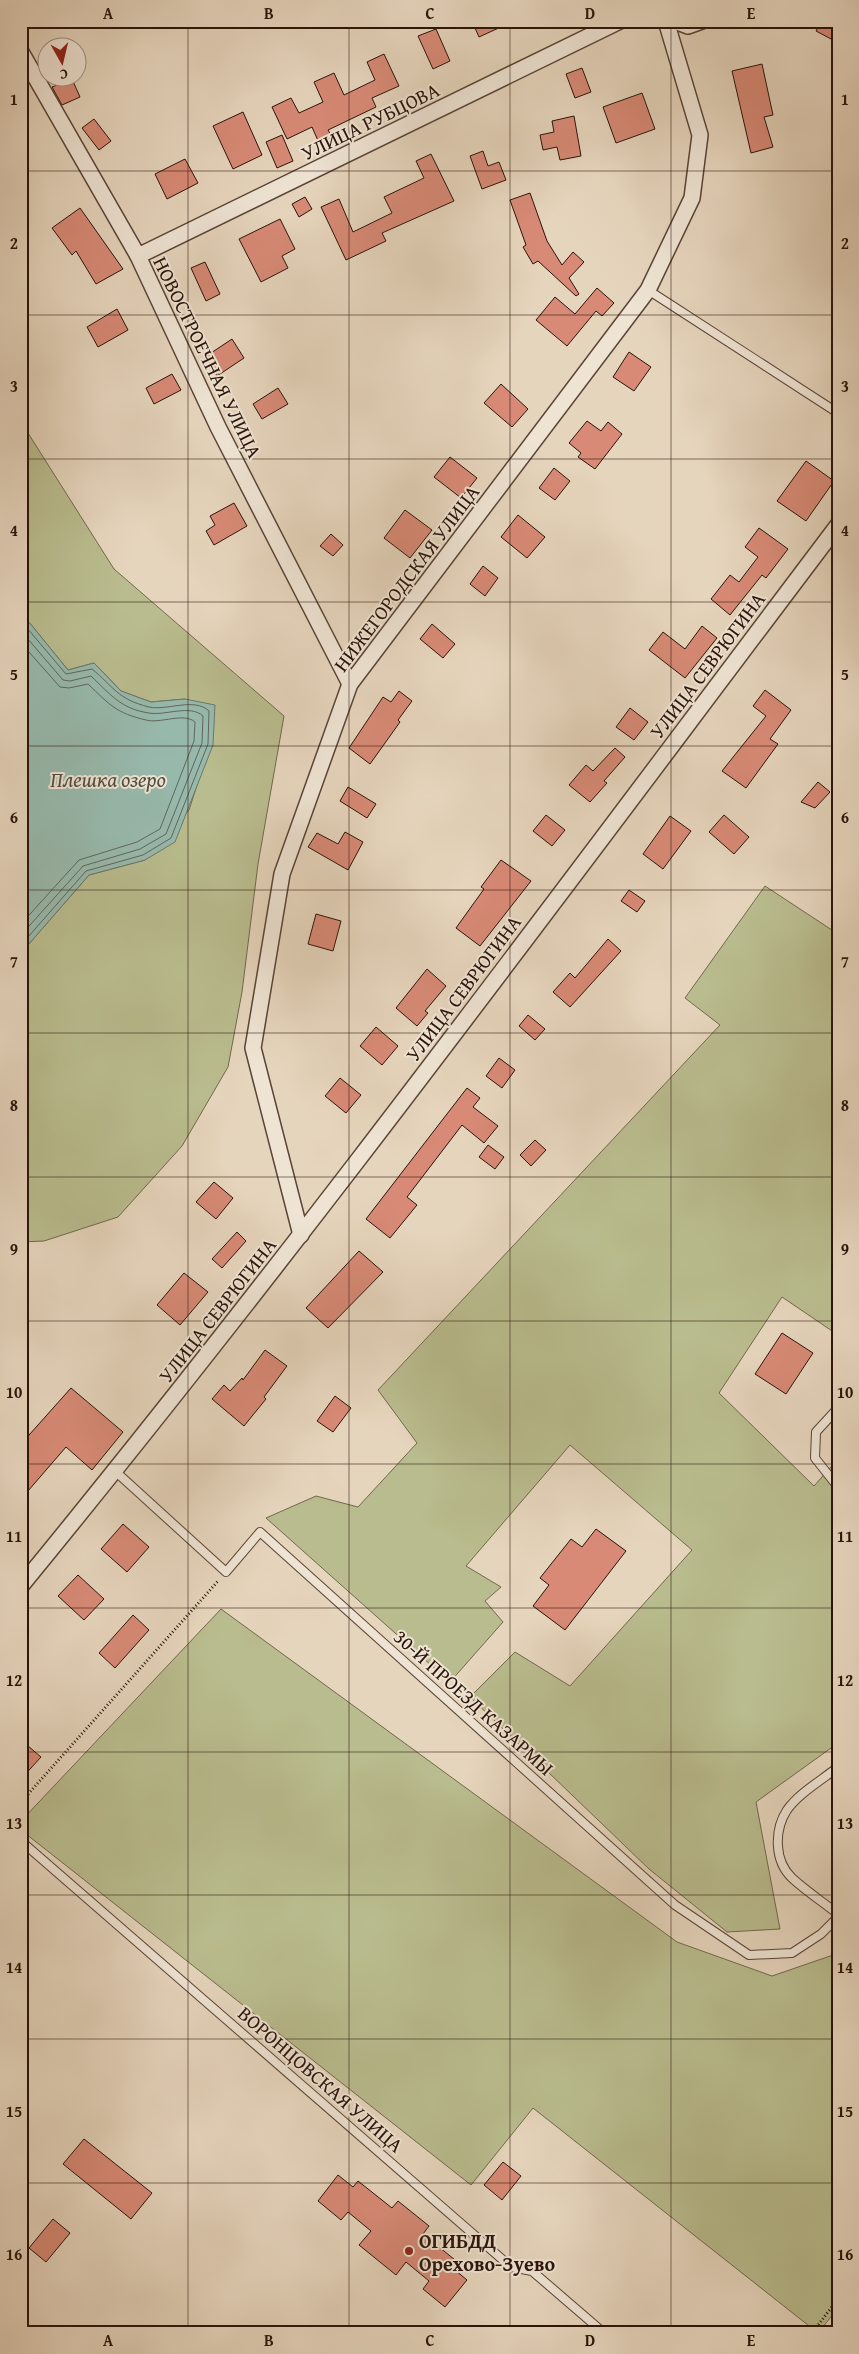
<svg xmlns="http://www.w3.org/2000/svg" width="859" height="2354" font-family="'Gentium Book Plus',serif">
<rect width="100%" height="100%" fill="#e6d5bd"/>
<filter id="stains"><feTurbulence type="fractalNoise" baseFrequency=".004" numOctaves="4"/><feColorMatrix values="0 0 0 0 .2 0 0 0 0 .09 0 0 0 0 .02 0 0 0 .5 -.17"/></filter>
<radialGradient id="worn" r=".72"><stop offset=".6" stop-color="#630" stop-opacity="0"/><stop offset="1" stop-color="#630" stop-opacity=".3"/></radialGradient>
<g fill="#b9bc8e" stroke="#72684c">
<polygon points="21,422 114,569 284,716 258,864 242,992 228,1067 182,1146 118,1217 44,1241 21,1242 21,953 89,875 145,860 189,810 199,779 185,699 151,702 121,691 94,663 68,670 24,616 21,616"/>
<polygon points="765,886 838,934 838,1335 782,1297 719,1393 814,1486 838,1459 838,1743 756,1802 780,1929 727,1932 649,1869 470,1697 515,1652 570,1686 692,1550 570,1445 466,1566 501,1587 485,1601 503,1622 450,1682 266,1518 316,1496 358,1507 417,1443 378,1390 720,1025 685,998"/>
<polygon points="221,1609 677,1942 772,1976 836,1954 838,1955 838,2308 818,2333 533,2108 471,2185 21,1830 21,1821"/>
</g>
<polygon fill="#97b9ac" stroke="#6b776b" points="21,616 24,616 68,670 94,663 121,691 151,702 185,699 215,705 213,745 175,842 145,860 89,875 21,953"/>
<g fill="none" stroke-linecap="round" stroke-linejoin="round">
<g stroke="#60665a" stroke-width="1">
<path d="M21 621 66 674 92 669C114 687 117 699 149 707 167 711 194 697 209 711L208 744 171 838 143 855 86 871 21 945"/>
<path d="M21 631 63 680 70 681 91 676C110 694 121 709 149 713 165 716 190 704 203 716L202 743 166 834 140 849 83 866 21 935"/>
<path d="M21 643 60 687 69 688 88 684C110 705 116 713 146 720 160 724 184 712 195 722L194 741 160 829 137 842 79 860 21 924"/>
</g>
</g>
<g fill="#d88a76" stroke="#2a1309">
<polygon points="472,21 514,21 479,37"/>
<polygon points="821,21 838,21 838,30 833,40 816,31"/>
<polygon points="436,29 450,61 433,69 418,36"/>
<polygon points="384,54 399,86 372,98 376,107 328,130 332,137 319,143 312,127 287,139 272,107 291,98 299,113 323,102 314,82 334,73 344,95 375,80 367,62"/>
<polygon points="762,64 773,115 764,117 773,147 751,153 732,71"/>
<polygon points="582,68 591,92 575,98 566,74"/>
<polygon points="72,79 80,97 62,105 52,87"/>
<polygon points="642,93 655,129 616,143 603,107"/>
<polygon points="243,112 262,155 233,169 213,126"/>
<polygon points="574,116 581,156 560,160 557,147 543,150 540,135 554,132 552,121"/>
<polygon points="94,119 111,141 99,150 82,128"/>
<polygon points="282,135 293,161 277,168 266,142"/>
<polygon points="483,151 488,166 499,162 506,180 482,189 470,156"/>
<polygon points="431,154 454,201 382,233 386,241 346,260 321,207 339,199 353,232 392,213 384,197 424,178 416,161"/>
<polygon points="185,159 198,183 167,199 155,174"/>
<polygon points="530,193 547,241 562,265 573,252 584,262 569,278 579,294 576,296 538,261 533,264 523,247 526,245 510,200"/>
<polygon points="305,197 312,209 299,217 292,204"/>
<polygon points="80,208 123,269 96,284 76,251 72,255 52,228"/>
<polygon points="280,219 295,249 282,256 288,268 261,282 239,239"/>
<polygon points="205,262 220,294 206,301 191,268"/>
<polygon points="597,288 614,303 602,316 596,311 567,346 536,320 555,297 575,314"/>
<polygon points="117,309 128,330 98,347 87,327"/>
<polygon points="232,339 244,358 217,376 205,357"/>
<polygon points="629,352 651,367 634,391 613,377"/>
<polygon points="172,374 181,390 154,404 146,388"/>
<polygon points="501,384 528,409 512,427 484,403"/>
<polygon points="278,388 288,404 262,419 253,404"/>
<polygon points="587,421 601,431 608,422 622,434 595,469 578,457 581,453 569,443"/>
<polygon points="450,457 477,478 461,498 434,477"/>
<polygon points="806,461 834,481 806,521 777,501"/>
<polygon points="554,468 570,481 555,500 539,488"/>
<polygon points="234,503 247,526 214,545 206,531 215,525 210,516"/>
<polygon points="405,510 432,530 410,558 384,538"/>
<polygon points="518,515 545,537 527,558 501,537"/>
<polygon points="759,528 788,549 766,578 762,575 730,615 711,599 730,575 739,582 758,557 745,547"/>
<polygon points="331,534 343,545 333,556 320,546"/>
<polygon points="483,566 498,578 485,596 470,584"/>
<polygon points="432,624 455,644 443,658 420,639"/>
<polygon points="702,626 717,638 685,678 649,650 663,632 685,649"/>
<polygon points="765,690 791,710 770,739 778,744 746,788 722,771 766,716 753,706"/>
<polygon points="399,691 412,701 398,720 400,722 370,764 349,748 383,697 391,702"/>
<polygon points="630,708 648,722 634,740 616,727"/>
<polygon points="615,748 625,757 604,781 607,783 590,802 569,785 586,765 593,771"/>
<polygon points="818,782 830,792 815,808 801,802"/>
<polygon points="348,787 376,804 367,818 340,801"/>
<polygon points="546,815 565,830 552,846 533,831"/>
<polygon points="724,815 749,837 734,854 709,832"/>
<polygon points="670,816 691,831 663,869 643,854"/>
<polygon points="345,832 363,842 348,870 308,847 317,833 338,844"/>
<polygon points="501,860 531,881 480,946 456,928 484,889 481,887"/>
<polygon points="629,890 645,901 637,912 621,901"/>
<polygon points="316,914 341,921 333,951 308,944"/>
<polygon points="608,939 621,951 570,1007 553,992 570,973 575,978"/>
<polygon points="427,969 446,986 425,1011 428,1013 417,1026 396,1008"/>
<polygon points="528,1015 545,1029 535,1040 519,1026"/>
<polygon points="376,1027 398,1046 382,1065 360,1046"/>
<polygon points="499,1058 515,1070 502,1088 486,1076"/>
<polygon points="340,1078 361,1095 346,1113 325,1096"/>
<polygon points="467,1088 480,1098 473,1107 498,1126 484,1143 462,1125 407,1197 417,1205 390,1238 366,1219"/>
<polygon points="535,1140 546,1150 531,1166 520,1155"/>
<polygon points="488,1145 504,1157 495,1169 479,1157"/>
<polygon points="214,1182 233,1198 216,1219 196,1202"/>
<polygon points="237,1232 246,1241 222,1268 212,1259"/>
<polygon points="359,1251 383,1272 328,1328 306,1308"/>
<polygon points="184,1273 208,1292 180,1325 157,1305"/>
<polygon points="782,1333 813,1353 786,1394 755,1374"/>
<polygon points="265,1350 287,1366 264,1397 266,1399 244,1426 212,1399 224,1385 230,1391 242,1378 243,1380"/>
<polygon points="71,1388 123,1432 92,1470 66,1447 21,1499 21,1444"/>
<polygon points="335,1396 351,1408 333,1432 317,1421"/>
<polygon points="123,1524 149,1547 127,1572 101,1549"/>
<polygon points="596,1529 626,1551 565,1630 533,1606 549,1585 540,1578 571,1539 582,1547"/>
<polygon points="78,1575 104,1599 84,1620 58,1596"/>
<polygon points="133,1615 149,1630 115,1668 99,1653"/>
<polygon points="21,1740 41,1757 21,1779"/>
<polygon points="84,2139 152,2193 131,2219 63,2164"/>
<polygon points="503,2162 521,2176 502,2200 484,2185"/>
<polygon points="338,2175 353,2187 358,2181 392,2208 398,2201 429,2226 423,2234 460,2264 455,2270 467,2280 445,2307 423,2289 429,2281 406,2262 396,2275 359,2245 371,2231 348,2212 341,2220 318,2201"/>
<polygon points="53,2219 70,2233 46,2262 29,2248"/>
</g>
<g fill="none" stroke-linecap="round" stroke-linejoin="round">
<defs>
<g id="lane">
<polyline points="648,290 838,413"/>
<polyline points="838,1408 816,1432 815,1458 838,1487"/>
<polyline points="115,1471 226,1572 260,1532 675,1905 749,1955 792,1953 821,1934 838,1917"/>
<path d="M838 1767C822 1780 799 1793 787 1810 774 1830 774 1861 792 1878 806 1891 823 1902 838 1914"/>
<polyline points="21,1841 511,2267 532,2271 604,2333"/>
</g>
<g id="street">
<polyline points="675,21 688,26 702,21"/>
<polyline points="21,52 138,256 218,427 350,684"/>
<polyline points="138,256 620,21"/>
<polyline points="301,1235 253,1048 282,874 350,684 648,290 692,198 700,135 666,21"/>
<path d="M21 1586C304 1241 569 881 838 525"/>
</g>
</defs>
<use href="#lane" stroke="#594436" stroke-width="10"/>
<use href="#street" stroke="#594436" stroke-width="18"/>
<g stroke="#2a1309" stroke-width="3" stroke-dasharray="1 2.5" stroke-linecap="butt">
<polyline points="21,1802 219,1580"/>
<polyline points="812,2333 838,2299"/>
</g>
<use href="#lane" stroke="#efe4d4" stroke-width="8"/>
<use href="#street" stroke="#efe4d4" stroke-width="15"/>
</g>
<path fill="none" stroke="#2a1309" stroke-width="1" stroke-opacity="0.55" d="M188 21V2333M349 21V2333M510 21V2333M671 21V2333M21 171H838M21 315H838M21 459H838M21 602H838M21 746H838M21 890H838M21 1033H838M21 1177H838M21 1321H838M21 1464H838M21 1608H838M21 1752H838M21 1895H838M21 2039H838M21 2183H838"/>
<circle fill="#8f2418" stroke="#efe4d4" stroke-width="2" cx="409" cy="2251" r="5"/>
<g text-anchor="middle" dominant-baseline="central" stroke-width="4" stroke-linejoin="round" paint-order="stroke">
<g font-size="20" fill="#2a1309" stroke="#efe4d4">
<text transform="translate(370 121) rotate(-26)">УЛИЦА РУБЦОВА</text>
<text transform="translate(208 357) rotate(64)">НОВОСТРОЕЧНАЯ УЛИЦА</text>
<text transform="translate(406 578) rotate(-53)">НИЖЕГОРОДСКАЯ УЛИЦА</text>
<text transform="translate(707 665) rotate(-53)">УЛИЦА СЕВРЮГИНА</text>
<text transform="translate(463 988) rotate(-53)">УЛИЦА СЕВРЮГИНА</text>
<text transform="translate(217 1310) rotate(-52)">УЛИЦА СЕВРЮГИНА</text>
<text transform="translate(474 1702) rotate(42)">30-Й ПРОЕЗД КАЗАРМЫ</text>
<text transform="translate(321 2079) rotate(41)">ВОРОНЦОВСКАЯ УЛИЦА</text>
</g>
<g font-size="20" font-weight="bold" fill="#2a1309" stroke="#efe4d4" text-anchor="start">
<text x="419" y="2240">ОГИБДД<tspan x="419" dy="23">Орехово-Зуево</tspan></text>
</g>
<g font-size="21" font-style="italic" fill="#504d42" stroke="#efe4d4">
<text x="108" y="779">Плешка озеро</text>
</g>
</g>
<rect width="859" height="2354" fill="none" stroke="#e6d5bd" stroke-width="55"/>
<g transform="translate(62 62) rotate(172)"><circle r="24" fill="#efe4d4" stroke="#a09083"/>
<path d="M0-4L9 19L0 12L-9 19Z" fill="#8f2418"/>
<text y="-8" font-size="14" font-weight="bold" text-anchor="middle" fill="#2a1309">С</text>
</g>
<rect x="28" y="28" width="804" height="2298" fill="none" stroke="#2a1309" stroke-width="2"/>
<g font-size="16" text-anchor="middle" font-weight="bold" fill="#2a1309">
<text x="108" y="19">A</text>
<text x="269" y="19">B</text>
<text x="430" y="19">C</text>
<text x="590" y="19">D</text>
<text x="751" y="19">E</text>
<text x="14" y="105">1</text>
<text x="845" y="105">1</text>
<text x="14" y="249">2</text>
<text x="845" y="249">2</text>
<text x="14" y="392">3</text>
<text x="845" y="392">3</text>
<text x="14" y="536">4</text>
<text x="845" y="536">4</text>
<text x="14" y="680">5</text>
<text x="845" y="680">5</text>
<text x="14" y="823">6</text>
<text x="845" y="823">6</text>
<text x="14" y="967">7</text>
<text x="845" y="967">7</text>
<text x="14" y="1111">8</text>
<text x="845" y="1111">8</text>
<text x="14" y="1255">9</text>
<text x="845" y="1255">9</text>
<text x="14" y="1398">10</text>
<text x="845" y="1398">10</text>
<text x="14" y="1542">11</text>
<text x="845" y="1542">11</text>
<text x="14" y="1686">12</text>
<text x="845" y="1686">12</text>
<text x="14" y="1829">13</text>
<text x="845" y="1829">13</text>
<text x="14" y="1973">14</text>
<text x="845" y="1973">14</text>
<text x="14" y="2117">15</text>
<text x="845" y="2117">15</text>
<text x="14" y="2260">16</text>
<text x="845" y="2260">16</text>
<text x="108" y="2346">A</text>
<text x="269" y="2346">B</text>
<text x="430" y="2346">C</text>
<text x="590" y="2346">D</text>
<text x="751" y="2346">E</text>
</g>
<rect width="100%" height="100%" filter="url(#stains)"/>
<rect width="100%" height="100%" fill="url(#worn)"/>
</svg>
